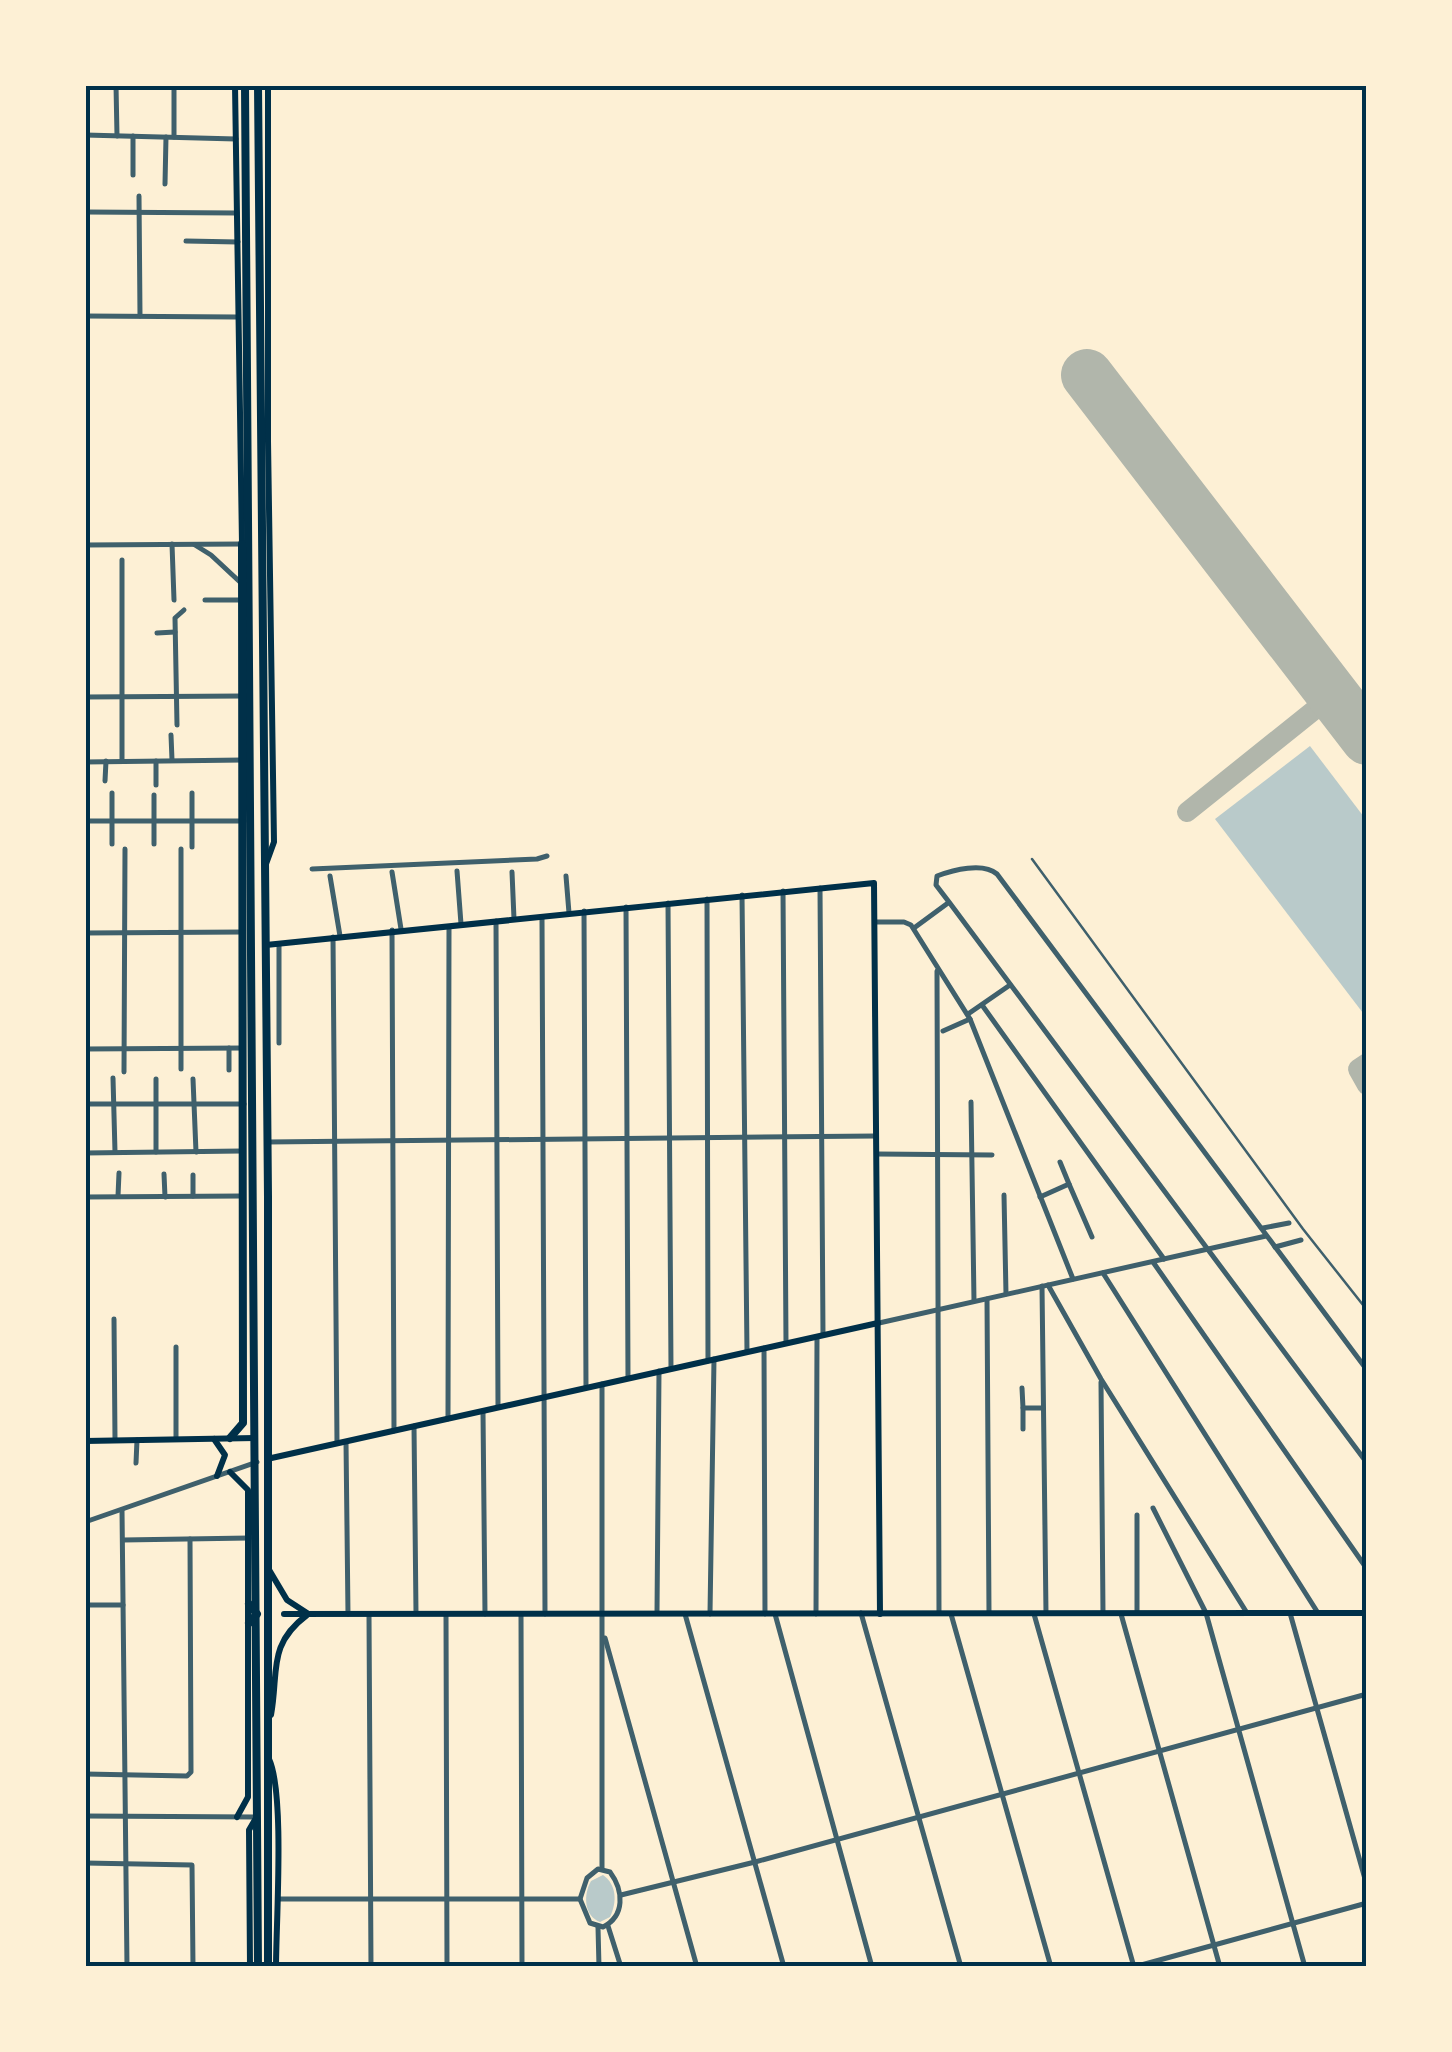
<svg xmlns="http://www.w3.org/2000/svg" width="1452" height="2052" font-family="Literata,serif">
<rect width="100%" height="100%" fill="#fdf0d5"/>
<g fill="#b9caca">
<polygon points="1310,746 1367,821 1366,1017 1215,819"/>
<path d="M603 1875C617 1885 617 1902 610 1917L600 1922C584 1916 583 1895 591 1881Z"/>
</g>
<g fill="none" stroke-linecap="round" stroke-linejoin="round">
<g stroke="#b1b6ab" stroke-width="20">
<polyline points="1187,812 1333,695"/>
<polyline points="1367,1063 1358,1069 1367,1085"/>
</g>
<polyline stroke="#b1b6ab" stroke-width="52" points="1087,375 1367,739"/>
<polyline stroke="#3f606c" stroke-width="2.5" points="1032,859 1303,1229 1367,1310"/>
<g stroke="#3f606c" stroke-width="5">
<polyline points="116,85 117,136"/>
<polyline points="174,85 174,137"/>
<polyline points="133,175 133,136"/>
<polyline points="165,184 166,137"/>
<polyline points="139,196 140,316"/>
<polyline points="85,212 237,213"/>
<polyline points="186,241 238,242"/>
<polyline points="172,544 174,600"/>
<polyline points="122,560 122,761"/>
<polyline points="205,600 243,600"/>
<polyline points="157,633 175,632"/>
<polyline points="177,725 175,618 184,610"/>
<polyline points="171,735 172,760"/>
<polyline points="156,761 156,785"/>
<polyline points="105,781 106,761"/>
<polyline points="154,795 154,844"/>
<polyline points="112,844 112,793"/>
<polyline points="192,847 192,793"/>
<polyline points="181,849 181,1069"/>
<polyline points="312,869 537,859 547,856"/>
<polyline points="457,871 461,924"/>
<polyline points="392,872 401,929"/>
<polyline points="512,872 514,919"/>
<polyline points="330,876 340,936"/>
<polyline points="566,876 569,913"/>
<polyline points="820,888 823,1335"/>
<polyline points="783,891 786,1343"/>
<polyline points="742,895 747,1352"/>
<polyline points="707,899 708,1361"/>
<polyline points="668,903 671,1369"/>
<polyline points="626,907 628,1378"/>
<polyline points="584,911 586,1388"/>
<polyline points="542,918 545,1614"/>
<polyline points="496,921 498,1407"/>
<polyline points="875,922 904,922 911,925 970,1019 1073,1279"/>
<polyline points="914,928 948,903"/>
<polyline points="392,930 394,1431"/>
<polyline points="333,937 337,1443"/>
<polyline points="279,944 279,1043"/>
<polyline points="937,971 939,1613"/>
<polyline points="982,1005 1164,1259"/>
<polyline points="968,1014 1010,985"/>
<polyline points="943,1031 970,1019"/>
<polyline points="229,1048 229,1070"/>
<polyline points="85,1049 243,1048"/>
<polyline points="124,1072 125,849"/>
<polyline points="113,1078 115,1152"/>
<polyline points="156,1079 156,1152"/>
<polyline points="193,1079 196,1152"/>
<polyline points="971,1102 974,1301"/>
<polyline points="85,1104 244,1104"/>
<polyline points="267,1142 876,1136"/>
<polyline points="85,1153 241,1151"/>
<polyline points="877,1154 992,1155"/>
<polyline points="1060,1162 1069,1184"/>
<polyline points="164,1174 165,1197"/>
<polyline points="193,1175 193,1196"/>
<polyline points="1004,1195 1006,1294"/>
<polyline points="118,1196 119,1173"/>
<polyline points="1040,1197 1069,1184 1092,1237"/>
<polyline points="1263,1228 1289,1223"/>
<polyline points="1275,1247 1301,1240"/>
<polyline points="1153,1262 1367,1569"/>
<polyline points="1103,1273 1318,1613"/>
<polyline points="1048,1285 1101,1379 1247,1613"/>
<polyline points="1042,1286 1046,1613"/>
<polyline points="987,1299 989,1613"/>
<polyline points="114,1319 115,1440"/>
<polyline points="879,1323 1266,1236"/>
<polyline points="764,1348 765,1614"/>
<path d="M1367 1370 997 874C983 862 953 870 937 876L936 885 949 902 1367 1463"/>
<polyline points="1101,1382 1103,1613"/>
<polyline points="602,1384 602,1869"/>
<polyline points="1022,1388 1023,1408"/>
<polyline points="483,1412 485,1614"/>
<polyline points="448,1419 449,927"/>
<polyline points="414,1426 416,1613"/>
<polyline points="1023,1429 1023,1408 1043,1408"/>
<polyline points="176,1439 176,1347"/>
<polyline points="346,1442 348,1614"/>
<polyline points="136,1463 137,1440"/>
<polyline points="1153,1508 1206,1613 1305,1967"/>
<polyline points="122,1510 127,1967"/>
<polyline points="1137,1515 1137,1613"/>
<polyline points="123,1540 249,1538"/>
<polyline points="85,1605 123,1605"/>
<polyline points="657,1613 659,1371"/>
<polyline points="861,1613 961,1967"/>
<polyline points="1290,1613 1367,1886"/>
<polyline points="446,1614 447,1967"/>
<polyline points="521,1614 522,1967"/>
<polyline points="685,1614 784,1967"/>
<polyline points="710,1614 714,1359"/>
<polyline points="775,1614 872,1967"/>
<polyline points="816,1614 817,1337"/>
<polyline points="951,1614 1051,1967"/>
<polyline points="1034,1614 1134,1967"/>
<polyline points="1121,1614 1220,1967"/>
<polyline points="369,1615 371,1967"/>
<polyline points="605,1638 697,1967"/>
<polyline points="85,1774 187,1776 191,1772 190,1539"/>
<polyline points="85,1863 192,1865 193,1967"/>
<polyline points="86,1865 87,1967"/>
<path d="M598 1869 610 1872C624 1891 625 1916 603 1927L590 1923 580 1899 587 1878Z"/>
<polyline points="621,1895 755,1862 1367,1694"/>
<polyline points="278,1899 580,1899"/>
<polyline points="608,1926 621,1967"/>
<polyline points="598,1927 599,1967"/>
<polyline points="1134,1967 1367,1903"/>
</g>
<g stroke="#3f606c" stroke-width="5">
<polyline points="85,135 236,139"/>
<polyline points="85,316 237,317"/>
<polyline points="85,545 242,544"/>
<polyline points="195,545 211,555 240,582"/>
<polyline points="85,697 243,696"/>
<polyline points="85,762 243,760"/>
<polyline points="85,821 244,821"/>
<polyline points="85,933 243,932"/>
<polyline points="85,1197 242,1196"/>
<polyline points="85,1522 257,1462"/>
<polyline points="85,1816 256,1817"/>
</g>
<g stroke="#003049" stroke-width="6">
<polyline points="235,85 242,544 247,544"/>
<polyline points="266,864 274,842 268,441 268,85"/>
<polyline points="266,945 874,883 880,1614"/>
<polyline points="214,1439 225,1455 217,1476"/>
<polyline points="85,1441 255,1438"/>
<polyline points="267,1459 878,1323"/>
<polyline points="230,1472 248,1490 248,1797 237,1817"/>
<polyline points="268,1568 287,1600 307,1613"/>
<polyline points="284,1614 1367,1613"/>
<path d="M271 1715C279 1672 267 1645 307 1615"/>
<path d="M269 1759C285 1793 276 1923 276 1967"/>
<polyline points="250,1967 249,1830 256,1818"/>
</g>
<g stroke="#003049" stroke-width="8">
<polyline points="245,85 258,1967"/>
<polyline points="258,85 268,1196 268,1967"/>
<polyline points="230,1438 243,1423 242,544"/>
<polyline points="249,1623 257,1614 249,1604"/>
</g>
</g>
<rect width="1452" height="2052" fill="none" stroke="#fdf0d5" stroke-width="175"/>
<rect x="88" y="88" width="1276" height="1876" fill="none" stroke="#003049" stroke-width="4"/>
</svg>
